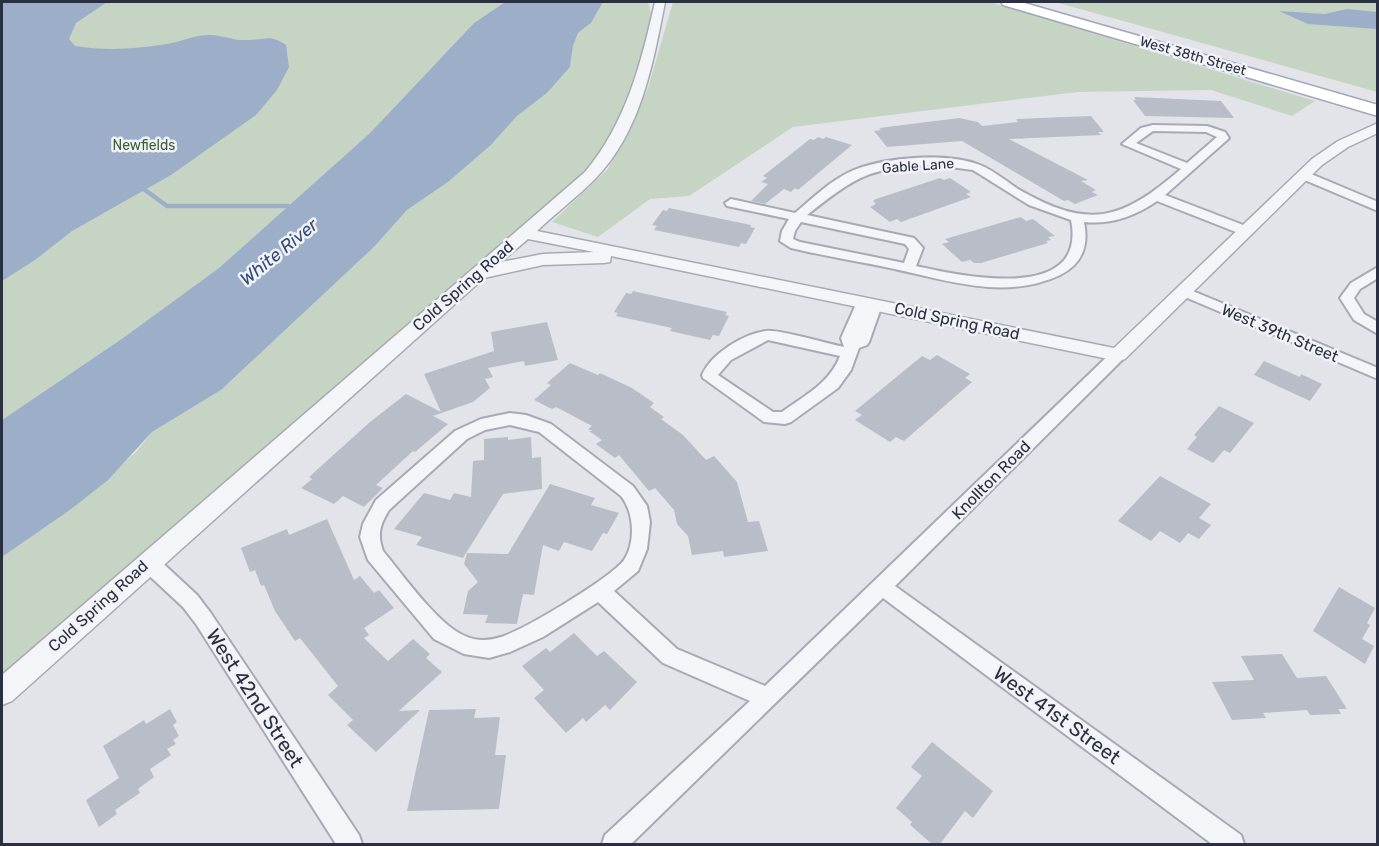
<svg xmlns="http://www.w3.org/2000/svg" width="1379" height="846" font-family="Rubik,sans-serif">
<rect width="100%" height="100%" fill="#e2e4ea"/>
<g fill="#c6d4c3">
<polygon points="2,2 505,2 474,23 370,133 219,268 123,338 2,420"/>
<path d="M603 2H648L651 14C638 71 625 116 592 165L2 681V557L70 510 136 452 152 432 221 390 374 247 407 210 448 182 491 145 517 116 547 93 570 67 573 46 578 33 591 23Z"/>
<polygon points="673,2 990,2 1315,101 1292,116 1211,90 1078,92 793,127 689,196 650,199 598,237 552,222 608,169 648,88"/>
<polygon points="1055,2 1377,2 1377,92 1363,88"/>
</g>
<g fill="#9daec9">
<path d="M2 2H107L76 23 69 39 75 46C106 51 136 49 167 44 180 42 192 36 207 35 221 34 233 41 247 40 267 40 269 34 286 45L289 67 277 90 256 115 171 175 72 231 35 260 2 281Z"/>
<polygon points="505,2 603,2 591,23 578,33 573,46 570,67 547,93 517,116 491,145 448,182 407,210 374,247 221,390 152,432 108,480 70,510 2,557 2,420 123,338 219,268 370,133 474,23"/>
<polygon points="1347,9 1377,12 1377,29 1308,24 1279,11 1325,14"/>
</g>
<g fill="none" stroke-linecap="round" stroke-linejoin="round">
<polyline stroke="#9daec9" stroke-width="4.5" points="145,190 167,206 288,206"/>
</g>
<g fill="#b9bdc7">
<polygon points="1134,97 1221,101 1234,118 1145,116 1133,100 1136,100"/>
<polygon points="1091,116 1104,132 1098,132 1101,135 1009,139 1088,180 1081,181 1096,190 1092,192 1098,195 1075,204 1068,200 1064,201 962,141 887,147 874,131 881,130 879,128 959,118 978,122 982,126 1018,122 1016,119"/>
<polygon points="818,137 823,139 826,137 852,145 798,190 795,188 791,192 784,189 765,204 751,201 768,184 761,182 767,178 763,176 810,139 814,140"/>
<polygon points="940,178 944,180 950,178 971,192 966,194 971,197 901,222 897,219 890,222 870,207 876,204 873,201 876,199"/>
<polygon points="669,208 751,225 750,227 755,228 746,244 741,243 739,247 654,230 657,226 652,225 663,210 667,211"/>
<polygon points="1021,217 1026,221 1033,219 1055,236 1048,237 1051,240 1046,241 1048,243 981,263 974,263 970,260 962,262 942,244 949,242 945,239"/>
<polygon points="633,291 727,312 725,315 729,316 719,336 713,335 710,340 670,331 672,328 616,316 618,313 614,312 626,293 631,294"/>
<polygon points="547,322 558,360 525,366 524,361 488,368 493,377 485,379 490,388 473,402 433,416 448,424 415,452 413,451 376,485 383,488 364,507 343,496 334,504 301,488 312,479 309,477 370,422 406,394 441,412 424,374 494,351 491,332"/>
<polygon points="937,355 970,374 965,378 972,382 904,441 896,437 890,442 855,420 862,415 855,411 922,356 930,360"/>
<polygon points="1264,361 1300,377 1301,374 1322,384 1310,401 1254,375"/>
<polygon points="570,363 598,375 600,373 632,388 654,403 650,407 664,417 661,419 683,435 706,460 714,456 737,482 748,522 759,521 768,551 724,557 723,551 692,555 688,536 677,524 674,510 655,488 649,491 619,455 615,458 596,444 602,440 589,431 593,431 588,429 592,426 556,407 552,409 534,400 551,385 547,383"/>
<polygon points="1219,406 1254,423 1230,453 1224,450 1213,463 1187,449 1197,437 1194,435"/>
<polygon points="508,437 508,440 531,437 532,458 541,457 542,489 503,494 463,558 416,545 422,537 394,529 424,493 450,500 454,493 471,497 473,461 484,460 484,439"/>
<polygon points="1160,476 1211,504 1199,518 1211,525 1199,539 1188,533 1180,543 1160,531 1151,541 1118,521"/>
<polygon points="550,484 595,498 591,505 619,513 607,534 603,533 592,551 564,542 559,551 543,545 534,595 523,594 517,624 485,623 488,615 463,614 468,591 478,582 464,564 467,553 508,554"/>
<polygon points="327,519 354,580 360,576 374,593 379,590 394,608 364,628 369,635 364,638 388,661 413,639 430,654 426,658 442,672 399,711 420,710 376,752 347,725 353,720 328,695 338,686 300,638 295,641 275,611 264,585 261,586 255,570 250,572 241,548 287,529 289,535"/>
<polygon points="1339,587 1375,608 1367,623 1370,625 1362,639 1374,646 1365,664 1313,631"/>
<polygon points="574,633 597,656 604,651 637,682 610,710 605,705 586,722 583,718 566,733 534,698 544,690 522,666 546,648 550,652"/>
<polygon points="1282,654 1297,678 1326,676 1347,709 1338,709 1341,714 1310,715 1307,710 1263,713 1266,718 1232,720 1212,682 1254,680 1241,656"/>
<polygon points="170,709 177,722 173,725 179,736 173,740 176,744 167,749 171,755 150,769 154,777 138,789 140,793 115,810 117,814 99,827 86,800 119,778 103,746 144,720 146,724"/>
<polygon points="476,709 474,718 500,717 495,755 506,755 499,809 407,811 429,710"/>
<polygon points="932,742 993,791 973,818 965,811 940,844 932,844 910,825 912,822 896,808 922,776 911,767"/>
</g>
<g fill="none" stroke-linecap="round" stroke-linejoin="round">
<defs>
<g id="minor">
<path d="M1153 125 1207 126 1225 132 1229 138 1227 140 1165 195 1251 228 1252 231 1251 234H1241L1157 201C1135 216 1111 225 1084 222 1089 246 1082 264 1060 275 1005 301 946 280 890 268 857 261 824 256 791 248L780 241 782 231 789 219 727 206 725 203 731 199 795 213C813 198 832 179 854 170 886 157 947 152 980 165 993 170 1006 181 1018 189 1089 230 1121 221 1181 169L1122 144 1141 128ZM1153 131 1206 132 1217 137 1187 163 1136 143ZM935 165 973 170 1029 205 1071 220C1088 304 961 276 916 266L923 248 914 238 807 215C857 176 869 167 935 165ZM801 222 905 244 909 249 904 263 800 242 793 239 795 231Z"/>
<polygon points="1304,171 1378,202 1378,211 1300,178 1298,175"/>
<polygon points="1378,267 1378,278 1360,289 1354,298 1364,314 1378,322 1378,334 1354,320 1340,298 1351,283"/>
<polygon points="1183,287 1378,368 1378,379 1178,294 1176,291"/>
<path d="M864 298 871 302H880L882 305 869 342 867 345 859 348 851 370 838 388 791 422 785 424 764 422 703 378 702 375C711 354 743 334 766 331 779 329 828 344 844 347L841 338 857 302ZM768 340 840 356C830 383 804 396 782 412H773L718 375 731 360Z"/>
<path d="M1118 350 1123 351 1126 355 1123 359 895 586 1241 835 1244 844H1212L883 598 631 844H602L605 835 750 701 663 663 598 602 543 637 510 652 489 658 464 654 434 639 368 560 360 537 363 524 376 500 455 431 481 419 510 413 526 415 551 424 633 486 647 506 650 522 647 549 638 571 614 591 677 649 765 686 1113 351ZM510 425 539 432 621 496C634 512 636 542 624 560 611 578 524 630 501 637 489 641 476 641 465 636 438 625 403 575 383 551 377 534 380 525 389 510L467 439 485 430Z"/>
<polygon points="148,554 155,556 197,595 210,612 359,835 362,844 336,844 196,624 183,607 141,568 138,562 141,556"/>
</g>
<path id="tertiary" d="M655 2H665C653 64 641 132 595 179 577 197 556 213 537 231L1114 348 1312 159 1338 141 1378 123V133L1348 147 1322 165 1125 359 1118 361 611 256 610 262 604 263 543 265 484 278 12 701 2 705V675L585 172C626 123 641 64 655 2ZM528 239 594 252 543 254 501 262Z"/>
<polygon id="primary" points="1001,2 1021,2 1378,105 1378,116 1003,5"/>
</defs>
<use href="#minor" stroke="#a7aab4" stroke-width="4"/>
<use href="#tertiary" stroke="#a7aab4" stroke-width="3"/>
<use href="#primary" stroke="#a1a7b6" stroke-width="3"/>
<use href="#minor" fill="#f4f5f8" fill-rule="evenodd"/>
<use href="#tertiary" fill="#f4f5f8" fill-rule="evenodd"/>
<use href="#primary" fill="#fff" fill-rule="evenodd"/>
</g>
<g text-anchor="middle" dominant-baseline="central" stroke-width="5" stroke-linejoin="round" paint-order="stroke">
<g font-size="14" fill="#2a3042" stroke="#f1f3f7">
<text transform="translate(1193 56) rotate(16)">West 38th Street</text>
<text transform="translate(918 166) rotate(-4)">Gable Lane</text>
</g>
<g font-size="14" fill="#3b5d37" stroke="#f1f3f7">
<text x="144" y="145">Newfields</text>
</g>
<g font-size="16" fill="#2a3042" stroke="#f1f3f7">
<text transform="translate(463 286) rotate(-41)">Cold Spring Road</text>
<text transform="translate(957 321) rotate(12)">Cold Spring Road</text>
<text transform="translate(1280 333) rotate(23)">West 39th Street</text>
<text transform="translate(991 480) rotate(-45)">Knollton Road</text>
<text transform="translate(98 606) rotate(-42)">Cold Spring Road</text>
</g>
<g font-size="18" font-style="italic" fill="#344b75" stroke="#f1f3f7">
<text transform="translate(279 252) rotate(-39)">White River</text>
</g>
<g font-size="20" fill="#2a3042" stroke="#f1f3f7">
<text transform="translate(255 698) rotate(57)">West 42nd Street</text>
<text transform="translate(1057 715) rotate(36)">West 41st Street</text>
</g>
</g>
<rect width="1379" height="846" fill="none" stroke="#2a3042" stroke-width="6"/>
</svg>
